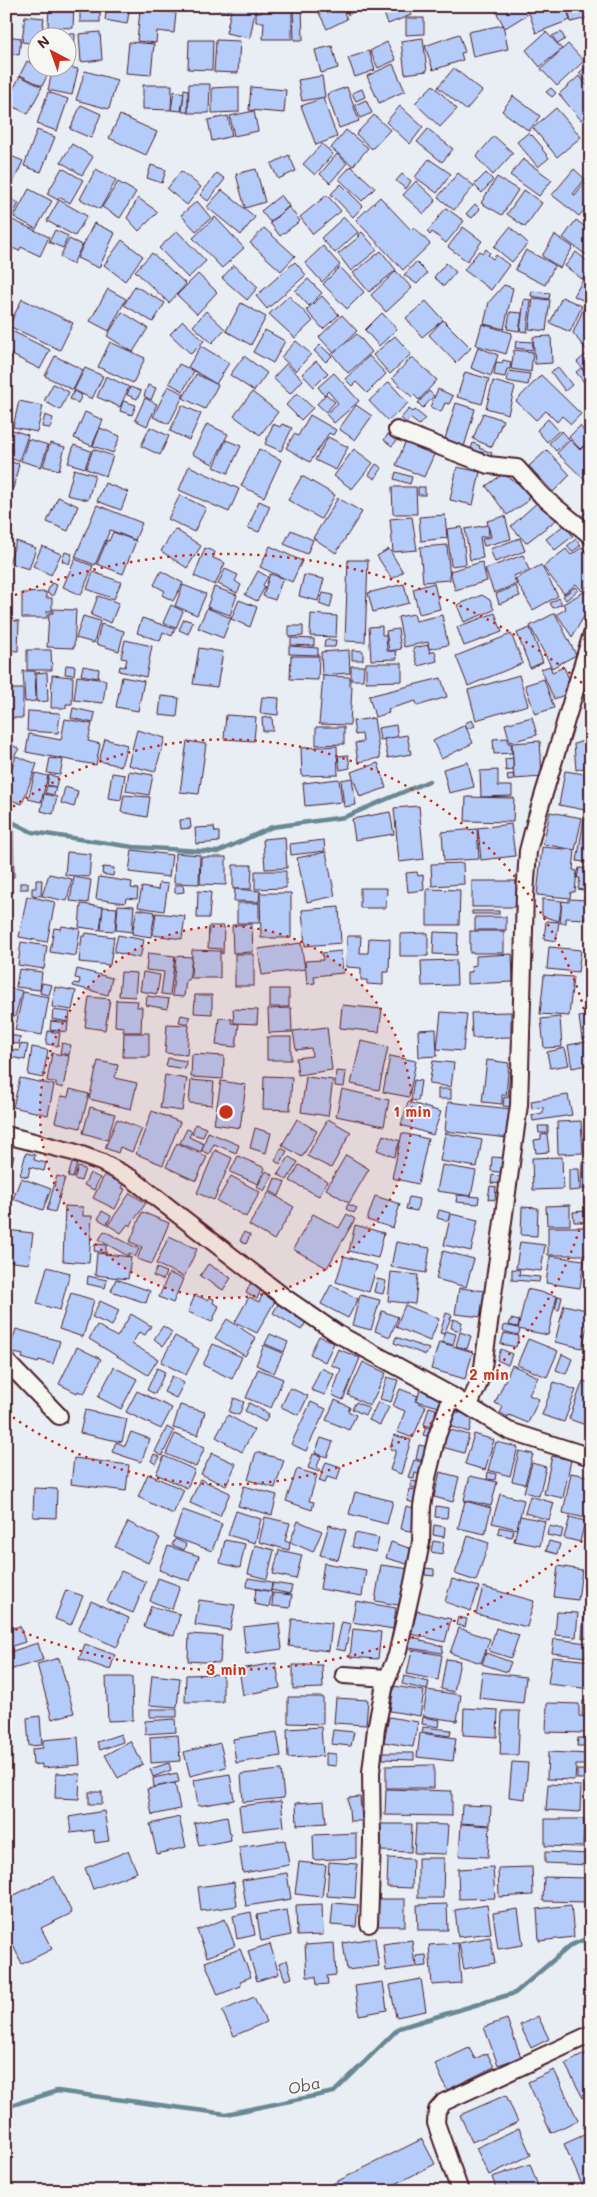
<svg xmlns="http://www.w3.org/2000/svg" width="597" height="2197" font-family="Mali,sans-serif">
<rect width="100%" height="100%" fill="#e9eef4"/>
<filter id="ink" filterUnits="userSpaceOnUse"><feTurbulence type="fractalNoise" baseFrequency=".02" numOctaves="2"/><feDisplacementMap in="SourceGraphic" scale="10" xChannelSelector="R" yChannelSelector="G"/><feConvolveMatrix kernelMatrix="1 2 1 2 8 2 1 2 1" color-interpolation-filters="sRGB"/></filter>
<g filter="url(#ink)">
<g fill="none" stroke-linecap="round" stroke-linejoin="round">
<g stroke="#698893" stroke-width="4.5">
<polyline points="6,819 32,832 133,847 218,852 272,827 345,817 429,781"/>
<polyline points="6,2107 57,2091 226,2114 334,2092 399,2028 515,1993 571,1945 591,1937"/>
</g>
</g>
<g fill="#b5ccfa" stroke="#4a1f2b">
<polygon points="49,6 74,6 73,28 48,27"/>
<rect x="80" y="6" width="20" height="16"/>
<polygon points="107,6 130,6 127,24 105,20"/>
<polygon points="162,6 185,6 185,10 162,9"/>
<polygon points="201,6 229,6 228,12"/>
<polygon points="232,6 256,6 250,38 226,33"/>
<polygon points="261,6 292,6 292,39 263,39 264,22 256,22 256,12 261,13"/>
<polygon points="302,6 303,40 294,40 293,7"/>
<polygon points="332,6 341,6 347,19 327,29 319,13"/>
<polygon points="344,6 364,6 348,15"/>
<polygon points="381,6 408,6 411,15 388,24"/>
<polygon points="496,6 523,6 528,14 505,28 494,8"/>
<polygon points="566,6 570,20 536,33 527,7"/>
<polygon points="567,6 590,6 591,17 571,22"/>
<polygon points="140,10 176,13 174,33 157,31 156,43 137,41"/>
<polygon points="25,16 44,18 41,38 38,38 38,44 22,42"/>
<polygon points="406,18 424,18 424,34 406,35"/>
<polygon points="503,25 508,49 473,57 468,32"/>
<polygon points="100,32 102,60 81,62 79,34"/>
<polygon points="546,32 562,49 540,67 526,50"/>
<polygon points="561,32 565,39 558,44 552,36"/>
<polygon points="48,34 75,34 74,60 68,60 68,38 48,38"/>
<polygon points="459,34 465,52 461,53 463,60 433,70 425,46"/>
<polygon points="6,36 21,38 19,55 6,53"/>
<polygon points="423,38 427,71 405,74 401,41"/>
<polygon points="189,40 213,40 212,70 188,69"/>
<polygon points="216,40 240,41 238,73 214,72"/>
<polygon points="129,42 154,44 151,75 126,73"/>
<polygon points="387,42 396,60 378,68 370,51"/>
<polygon points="568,44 584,61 557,86 541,69"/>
<polygon points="332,46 338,68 321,73 315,50"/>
<polygon points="369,51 375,70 355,77 348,58"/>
<polygon points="27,61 49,72 42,86 20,75"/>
<polygon points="591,62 591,86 579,73"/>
<polygon points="393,64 405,91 379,103 367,76"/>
<polygon points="68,67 78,69 72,95 48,90 53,68"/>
<polygon points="454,68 482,91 466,110 438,87"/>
<polygon points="85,71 117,80 109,109 76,100"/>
<polygon points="20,76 42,87 28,114 6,103"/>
<polygon points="322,76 325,97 302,101 298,80"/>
<polygon points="579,76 591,90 591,112 581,120 559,94"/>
<polygon points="189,84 210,84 209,113 188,113"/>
<polygon points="143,85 172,85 171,110 143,109"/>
<polygon points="433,85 457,109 440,127 415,103"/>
<polygon points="229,87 239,87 239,112 212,113 212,88"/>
<polygon points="251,87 286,90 284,113 249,110"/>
<polygon points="347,87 359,121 339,128 327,94"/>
<polygon points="551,88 556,93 552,97 546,92"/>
<polygon points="184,89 188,90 188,112 182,112"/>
<polygon points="362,89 365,97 356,101 352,93"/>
<polygon points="174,91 184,93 181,111 171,110"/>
<polygon points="48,92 68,99 57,131 37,124"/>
<polygon points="513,96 540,116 529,131 502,111"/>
<polygon points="323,98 337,137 316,145 301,106"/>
<polygon points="366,100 372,113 360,118 355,105"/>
<polygon points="81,105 101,114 91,138 70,129"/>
<polygon points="400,106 423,127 410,144 386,122"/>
<polygon points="556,108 581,137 557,157 533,128"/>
<polygon points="254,111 258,131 234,136 230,116"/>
<polygon points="6,115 12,118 6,130"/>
<polygon points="120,115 157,132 146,155 109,138"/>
<polygon points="374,115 390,130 372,149 356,134"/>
<polygon points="228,116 232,136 212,141 208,120"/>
<polygon points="428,129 453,149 442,162 417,142"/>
<polygon points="37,130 55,137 41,172 24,166"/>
<polygon points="346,130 368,148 353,166 331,148"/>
<polygon points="528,133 531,136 532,135 543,148 542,149 549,158 538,167 517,142"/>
<polygon points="494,136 513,153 493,175 476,157"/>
<polygon points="72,144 93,157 82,175 61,162"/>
<polygon points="322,144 333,154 315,175 303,164"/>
<polygon points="6,154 23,161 13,183 6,180"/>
<polygon points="337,154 347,163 330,183 320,174"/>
<polygon points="289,155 296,171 278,179 271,164"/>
<polygon points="429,159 451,174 437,193 415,177"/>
<polygon points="523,159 552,180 539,196 510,175"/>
<polygon points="151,165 166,170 162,183 147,178"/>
<polygon points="351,166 375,188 362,201 339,179"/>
<polygon points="62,168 83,180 70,203 59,197 58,200 47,194"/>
<polygon points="96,169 116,180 100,209 80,199"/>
<polygon points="256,169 265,202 245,208 236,174"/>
<polygon points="574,169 585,179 573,194 575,195 584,183 587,185 591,181 591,202 579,216 552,195"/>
<polygon points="181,171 201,187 187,205 167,189"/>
<polygon points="217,173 225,179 208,201 200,195"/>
<polygon points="458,173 474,186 454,210 438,197"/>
<polygon points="486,173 493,180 482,193 474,185"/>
<polygon points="402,174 411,181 406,189 396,181"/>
<polygon points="497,177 518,190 502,215 481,203"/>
<polygon points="416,181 436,200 424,214 403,195"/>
<polygon points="118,182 136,192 120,218 102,207"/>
<polygon points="341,184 363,206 353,217 331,194"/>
<polygon points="29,189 52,201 36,229 14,217"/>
<polygon points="222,190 255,217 241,235 207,207"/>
<polygon points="524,190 542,203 525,227 507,214"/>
<polygon points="281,195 289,206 270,222 261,211"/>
<polygon points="327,195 341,211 313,234 300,217"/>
<polygon points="6,197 19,203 13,215 6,212"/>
<polygon points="380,197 411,230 414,227 430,244 403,270 356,220"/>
<polygon points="138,198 158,212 139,231 127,218"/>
<polygon points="59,200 87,216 75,236 47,221"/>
<polygon points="197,201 211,218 196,231 181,215"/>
<polygon points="475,204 480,209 472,218 466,214"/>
<polygon points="289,207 300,221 280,236 270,223"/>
<polygon points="446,208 464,221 446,243 432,232 430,235 427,232"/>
<polygon points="6,217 49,237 40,256 21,247 19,251 6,245"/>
<polygon points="215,217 244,248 222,268 193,238"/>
<polygon points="344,217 358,232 335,253 321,238"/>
<polygon points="576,220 591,231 591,254 589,257 563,238"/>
<polygon points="94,223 115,233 99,268 77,258"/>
<polygon points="463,227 482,241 467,261 448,247"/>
<polygon points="510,227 528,243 512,262 494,247"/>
<polygon points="264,228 295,256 281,271 250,243"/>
<polygon points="55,230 68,236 63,248 49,242"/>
<polygon points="177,231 206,261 188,278 159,248"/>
<polygon points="362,232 377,250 351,271 338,254 360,236 358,235"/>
<polygon points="555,235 573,247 560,268 542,256"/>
<polygon points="69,239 82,245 73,264 60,257"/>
<polygon points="122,240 143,256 125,281 104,265"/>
<polygon points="323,246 340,265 322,282 305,263"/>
<polygon points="486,249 490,253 488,255 493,259 496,255 509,265 491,290 464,270 479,251 483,253"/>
<polygon points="526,250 555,265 545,285 515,270"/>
<polygon points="381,251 396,270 369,292 353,273"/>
<polygon points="576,252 591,264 591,267 582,279 565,266"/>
<polygon points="152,253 186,284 169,303 135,271"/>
<polygon points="295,262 306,275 267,309 256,296"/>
<polygon points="416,262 427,273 417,284 404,275"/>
<polygon points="446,263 456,272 444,286 434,277"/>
<polygon points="234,265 258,287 247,300 222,278"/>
<polygon points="340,267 364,292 347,309 323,284"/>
<polygon points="396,271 412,288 386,312 371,295"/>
<polygon points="198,274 217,292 197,314 177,295"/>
<polygon points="586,274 591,276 591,304 574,296"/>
<polygon points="308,279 322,293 309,306 295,291"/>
<polygon points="504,285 513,288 504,329 484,324 489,302"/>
<polygon points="135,286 165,303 153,322 124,305"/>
<polygon points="108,289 126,299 109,331 90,321"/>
<polygon points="532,291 550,293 549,299 531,296"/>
<polygon points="289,296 313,321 295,338 269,314"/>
<polygon points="322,296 339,315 323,329 306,310"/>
<polygon points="562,297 582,306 570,332 550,323"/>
<polygon points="533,298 550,300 546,331 529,329"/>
<polygon points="22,299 73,323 60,350 9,326"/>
<polygon points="524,299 531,300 527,332 520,331"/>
<polygon points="426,301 443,320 422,337 406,318"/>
<polygon points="241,303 266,317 251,345 226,331"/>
<polygon points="585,305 591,310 591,348 587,351 573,333"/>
<polygon points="206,311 225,329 212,343 193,326"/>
<polygon points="122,312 148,328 133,352 107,336"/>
<polygon points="510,312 522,313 519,331 507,329"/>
<polygon points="382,313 397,329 379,346 365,330"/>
<polygon points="342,315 357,331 334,353 319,337"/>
<polygon points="443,320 471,348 456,363 429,335"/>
<polygon points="183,321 204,341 191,354 170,334"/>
<polygon points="482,324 512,333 506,354 476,345"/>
<polygon points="6,328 50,350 40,369 6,352"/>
<polygon points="265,330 285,341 273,363 253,352"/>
<polygon points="357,334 372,352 348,373 332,354"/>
<polygon points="395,336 411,354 390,374 373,355"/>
<polygon points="551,336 552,363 535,364 533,337"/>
<polygon points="296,341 311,354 296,371 281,357"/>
<polygon points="516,341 533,342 532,350 515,348"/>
<polygon points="110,342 145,358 133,383 98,367"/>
<polygon points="320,345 332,356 326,362 314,351"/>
<polygon points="201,346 229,363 216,384 188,367"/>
<polygon points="478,347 498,355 491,376 471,368"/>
<polygon points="514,350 533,352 531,372 511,369"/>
<polygon points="591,350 591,378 577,362"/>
<polygon points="6,354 12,357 6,370"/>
<polygon points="55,356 83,370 73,390 45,376"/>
<polygon points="244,356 267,373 254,391 230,375"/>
<polygon points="369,356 386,374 367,393 356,382 352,386 345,379"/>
<polygon points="412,357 437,380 419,400 414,395 412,397 392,378"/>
<polygon points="503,360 511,362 510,369 507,369 505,377 494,375 496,362 502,363"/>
<polygon points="316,361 328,373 314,387 302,374"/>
<polygon points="179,364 194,371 183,391 169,383"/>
<polygon points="286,364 303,380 290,394 273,378"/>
<polygon points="558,367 572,385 565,391 551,372"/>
<polygon points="85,368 103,376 92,399 74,390"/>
<polygon points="581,368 591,382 587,386 576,372"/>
<polygon points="509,371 530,374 528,385 507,381"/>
<polygon points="465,372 489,379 482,404 457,397"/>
<polygon points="334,373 359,401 334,423 326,414 338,403 328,391 324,395 318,387"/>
<polygon points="196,374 218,385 205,409 183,398"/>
<polygon points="541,375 581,414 571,424 562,416 557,422 546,411 536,420 516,401"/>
<polygon points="106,376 129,387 120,407 97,397"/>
<polygon points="493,381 515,387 508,414 486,408"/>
<polygon points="389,382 408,403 388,421 369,401"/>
<polygon points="53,384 69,392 60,410 44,401"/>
<polygon points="148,385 156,388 151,400 144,396"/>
<polygon points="168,386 184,394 169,424 153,417"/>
<polygon points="130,387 141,391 137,399 127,395"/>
<polygon points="438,389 453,396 449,404 445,403 441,412 430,407"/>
<polygon points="74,391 82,395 78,403 70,399"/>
<polygon points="429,391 434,396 423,408 418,403"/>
<polygon points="252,392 278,412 260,435 234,416"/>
<polygon points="297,393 313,408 301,420 286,405"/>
<polygon points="326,394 335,402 326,412 317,404"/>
<polygon points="145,398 157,404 147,426 135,420"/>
<polygon points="19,401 43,406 37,432 13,427"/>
<polygon points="123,401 136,405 132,415 120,411"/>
<polygon points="456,403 475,409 464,447 444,442"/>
<polygon points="182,405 201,414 189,440 170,431"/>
<polygon points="356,405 372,416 355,440 339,429"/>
<polygon points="409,409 413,412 415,410 425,418 419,425 410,418 406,423 401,418"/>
<polygon points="85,412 103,420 92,446 74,438"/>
<polygon points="483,413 503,420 492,447 473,439"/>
<polygon points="45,415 53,418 50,428 42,427"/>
<polygon points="310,415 336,430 333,435 329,433 310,462 286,448 294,434 298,436"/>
<polygon points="548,419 559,431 547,442 537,430"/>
<polygon points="6,424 10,425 9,429 28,435 19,461 6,457"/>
<polygon points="207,424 228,434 213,464 192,454"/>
<polygon points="273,424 280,427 282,424 292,428 281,451 265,444"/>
<polygon points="580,426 591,439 580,449 569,437"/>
<polygon points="150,427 169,436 160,455 141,446"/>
<polygon points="100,428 120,436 113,453 93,446"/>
<polygon points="562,431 569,439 556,451 549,443"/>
<polygon points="389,433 398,439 392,446 384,440"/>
<polygon points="328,437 348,447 336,470 315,460"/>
<polygon points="407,438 436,450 424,477 396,465"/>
<polygon points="28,439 48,445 41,467 21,461"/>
<polygon points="591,439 591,486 557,453 570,440 580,450"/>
<polygon points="226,440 241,446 228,473 214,467"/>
<polygon points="50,443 65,447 59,470 43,466"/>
<polygon points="473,443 480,446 479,448 492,453 489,461 469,454"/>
<polygon points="74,445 91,451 85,468 68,463"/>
<polygon points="93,449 113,456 106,476 86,469"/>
<polygon points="259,449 281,460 264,497 241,486"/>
<polygon points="354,449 373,463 352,489 334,476"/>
<polygon points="547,450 570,475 553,492 529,466"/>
<polygon points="6,461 19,464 13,489 6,487"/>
<polygon points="376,464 382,468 375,479 369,475"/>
<polygon points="189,466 239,489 229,512 179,490"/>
<polygon points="457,467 480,472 473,505 450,500"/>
<polygon points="74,469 95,475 88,500 67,495"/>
<polygon points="396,472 412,477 410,484 394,479"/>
<polygon points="503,474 530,491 527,502 507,515 486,486"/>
<polygon points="302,476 335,495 321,519 288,500"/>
<polygon points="105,483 128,492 121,510 97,501"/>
<polygon points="392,487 416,487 417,514 393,514"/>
<rect x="418" y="487" width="7" height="8"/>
<polygon points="180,495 206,508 194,532 168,519"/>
<polygon points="58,497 78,506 68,531 47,522"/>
<polygon points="338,498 362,512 336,553 313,538"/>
<polygon points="259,501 270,506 259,532 248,528"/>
<polygon points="539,501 556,520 526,543 511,526"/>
<polygon points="97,505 142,523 135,540 110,530 95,565 75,557"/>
<polygon points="591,507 591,527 581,517"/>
<polygon points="445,515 447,538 421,541 419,517"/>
<polygon points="505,516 511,539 484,546 482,539 491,537 487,521"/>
<polygon points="412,517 417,550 393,552 390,519"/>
<polygon points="488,525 489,536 480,537 483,558 470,560 465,529"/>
<polygon points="564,525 573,536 555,550 546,539"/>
<polygon points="462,527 466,564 451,566 447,529"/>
<polygon points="175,529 201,546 187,568 161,551"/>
<polygon points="291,530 313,540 307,554 284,544"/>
<polygon points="113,532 136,541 123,574 97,564 107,540 109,541"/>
<polygon points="520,538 525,551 495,562 490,549"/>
<polygon points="576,539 581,545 572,552 567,546"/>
<polygon points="16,541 36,548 29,569 9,563"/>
<polygon points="447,545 450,580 423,582 420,547"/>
<polygon points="42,546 61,554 51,575 33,566"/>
<polygon points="270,546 302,561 292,582 260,567"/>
<polygon points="582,547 591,559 591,584 582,591 576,584 564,594 543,567 566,549 571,555"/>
<polygon points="205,548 215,552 213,558 225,563 215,585 194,576"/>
<polygon points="389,549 403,572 392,579 377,556"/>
<polygon points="65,552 72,554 69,564 62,561"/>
<polygon points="523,555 529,570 513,576 517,584 494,593 485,569"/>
<polygon points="75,559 93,566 81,595 63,587"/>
<polygon points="348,560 368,560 365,642 345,641"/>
<polygon points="482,562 487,581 455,590 450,571"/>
<polygon points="541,565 558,596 533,610 515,579"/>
<polygon points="225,569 238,575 235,581 241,585 237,593 218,584"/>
<polygon points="161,571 183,583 173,601 162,595 165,591 154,585"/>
<polygon points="258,571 268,577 263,585 265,587 257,601 245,595"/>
<polygon points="93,572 121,582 114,599 87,589"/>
<polygon points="270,574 283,578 275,600 263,596"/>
<polygon points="304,575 324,579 318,601 299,596"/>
<polygon points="51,583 57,585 53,596 47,593"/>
<polygon points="434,583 440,609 419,614 413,589"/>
<polygon points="404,584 409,603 373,612 368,593"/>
<polygon points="183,585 206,594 197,615 175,606"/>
<polygon points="516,586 520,596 499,604 496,594"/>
<polygon points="214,587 237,595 230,615 207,607"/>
<polygon points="575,587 578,590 566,600 563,596"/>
<polygon points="587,590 591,596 591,604 584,608 588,614 583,618 572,637 557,614 566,609 563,604"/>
<polygon points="46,592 46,598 52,598 52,611 47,611 47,618 22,618 22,593"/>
<polygon points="323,593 333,595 330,608 319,604"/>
<polygon points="482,595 490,600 494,610 464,622 457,605"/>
<polygon points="98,596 119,603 111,623 91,615"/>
<polygon points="559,598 562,604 553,608 550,603"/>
<polygon points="239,600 257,607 250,627 231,619"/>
<polygon points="171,605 183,611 176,628 163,623"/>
<polygon points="207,608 231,618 223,638 198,628"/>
<polygon points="53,609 76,610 74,648 47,647 49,613 53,613"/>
<polygon points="495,613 502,632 464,646 457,627"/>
<polygon points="555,613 576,655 552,668 530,626"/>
<polygon points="311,614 337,616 336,637 310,636"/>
<polygon points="414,614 416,621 442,615 448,645 429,649 428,642 404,647 398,617"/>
<polygon points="83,616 100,621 94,643 76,638"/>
<polygon points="142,618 175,629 172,636 163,632 160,641 137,633"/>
<polygon points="184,619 193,622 188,634 179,630"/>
<polygon points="6,620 19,621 18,651 6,650"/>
<polygon points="101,624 124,631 119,651 96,644"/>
<polygon points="289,626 303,626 303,636 289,637"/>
<polygon points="382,626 382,635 386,635 387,651 396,651 397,659 371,660 369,627"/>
<polygon points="530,628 543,662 530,668 517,633"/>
<polygon points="398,629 401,649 389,651 386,631"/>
<polygon points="511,634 523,663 468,686 456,656"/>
<polygon points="291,638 314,639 314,646 291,645"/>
<polygon points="125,640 152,646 146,677 119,671 120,666 125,667 127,659 121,658"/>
<polygon points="325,640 336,640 335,647 324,647"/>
<polygon points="428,645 430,653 435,651 437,661 418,666 413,648"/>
<polygon points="289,646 318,648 318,655 289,654"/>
<polygon points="199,648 223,652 217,687 193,684"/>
<polygon points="27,650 51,650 52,670 27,670"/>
<polygon points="349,650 350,673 322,675 321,652"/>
<polygon points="352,650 363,651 363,660 352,660"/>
<polygon points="291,656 319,656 318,680 290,679"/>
<polygon points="366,663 402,663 402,681 366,682"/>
<polygon points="66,665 75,666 74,675 65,674"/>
<polygon points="83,666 99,669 98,678 81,675"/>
<polygon points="351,666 364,666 363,680 351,680"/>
<polygon points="550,666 552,672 564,667 571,684 567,694 554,699 541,669"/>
<polygon points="23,671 35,671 36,701 25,702"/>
<polygon points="47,672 48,701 37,702 36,673"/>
<polygon points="52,675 73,677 72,704 66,704 66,708 51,708"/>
<polygon points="519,675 528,705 476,720 468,690"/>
<polygon points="77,676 106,680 103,703 74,700"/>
<polygon points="323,676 350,677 350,686 352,686 350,725 319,724"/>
<polygon points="122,677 144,681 138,711 116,707"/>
<polygon points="441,678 447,697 417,706 416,701 388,709 389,713 375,717 369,696"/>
<polygon points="544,679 554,708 535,714 525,685"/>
<rect x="8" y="689" width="15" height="29"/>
<polygon points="161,696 179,698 177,717 159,715"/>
<polygon points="262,697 279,698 278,715 260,713"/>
<polygon points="73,708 95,713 93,723 71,718"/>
<polygon points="28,711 60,713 58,733 27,731"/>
<polygon points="226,715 256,717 254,741 224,739"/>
<polygon points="272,717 273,731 263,731 262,718"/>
<polygon points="532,717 537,735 510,742 505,724"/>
<polygon points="374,718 380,758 358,762 355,743 363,742 362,734 355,735 353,721"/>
<polygon points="65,719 92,724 88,741 100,744 96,765 26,752 29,734 61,740"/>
<polygon points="472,720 475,726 467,729 465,723"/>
<polygon points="591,722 591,737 585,724"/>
<polygon points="396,725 398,737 380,740 378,728"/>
<polygon points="465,725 473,743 441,759 433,741"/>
<polygon points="316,727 344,727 344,744 316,745"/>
<polygon points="137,730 165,738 155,772 128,765"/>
<polygon points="407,735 411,754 388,758 384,739"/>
<polygon points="508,738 508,743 511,743 512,753 494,754 493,739"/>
<polygon points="105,739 127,745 121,766 99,761"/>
<polygon points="590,739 591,766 576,770 574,744"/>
<polygon points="6,741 19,749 12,759 6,756"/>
<polygon points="187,741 206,744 199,794 180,792"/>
<polygon points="540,741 542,777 514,779 512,743"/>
<polygon points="337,746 338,775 302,776 301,748"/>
<polygon points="348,755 350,768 340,770 338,756"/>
<polygon points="6,756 12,760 6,770"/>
<polygon points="16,756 37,764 22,804 6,798 6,784"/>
<polygon points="50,758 63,760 60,775 47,773"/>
<polygon points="513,758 513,770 506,771 505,759"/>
<polygon points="468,762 474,787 449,793 443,769"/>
<polygon points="378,763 386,788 360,797 351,772"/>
<polygon points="498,770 498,786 512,786 512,796 481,797 480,771"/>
<polygon points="129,771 153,775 149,795 126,791"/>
<polygon points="565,771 591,775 585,810 559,805"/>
<polygon points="35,773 48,776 41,802 28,799"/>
<polygon points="112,773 125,775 121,800 108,798"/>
<polygon points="513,774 514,780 508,781 507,775"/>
<polygon points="49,775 58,777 56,787 47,785"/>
<polygon points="352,778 356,805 344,807 341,780"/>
<polygon points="339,779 342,802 305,806 303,783"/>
<polygon points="47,786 56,787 54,795 45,793"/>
<polygon points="65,787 78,791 74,807 61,803"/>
<polygon points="44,794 57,797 53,814 41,811"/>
<polygon points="124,795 150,797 147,817 121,812"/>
<polygon points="466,797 514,798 513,822 465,821"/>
<polygon points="419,806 424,859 399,862 394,808"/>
<polygon points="390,812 394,834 355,840 352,819"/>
<polygon points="550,812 582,818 575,850 543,844"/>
<polygon points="190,819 191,828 181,829 180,820"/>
<polygon points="584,819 591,820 591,863 577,861"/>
<polygon points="6,824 13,824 14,877 6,878"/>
<polygon points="511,824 515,856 481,860 478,828"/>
<polygon points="214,827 215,832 219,832 219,842 196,844 195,828"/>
<polygon points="477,829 479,859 444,861 442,832"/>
<polygon points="285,837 287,868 265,869 263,839"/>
<polygon points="324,840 325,851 291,855 290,844"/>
<polygon points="542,847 575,850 573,870 577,871 575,892 571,892 570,898 537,895"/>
<polygon points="132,850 172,855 169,877 129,872"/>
<polygon points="67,852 91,854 89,877 65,875"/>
<polygon points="326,852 335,896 307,902 297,858"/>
<polygon points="175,853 200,855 199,884 174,883"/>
<polygon points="201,857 226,857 226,885 200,884"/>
<polygon points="463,863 464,884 432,886 431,864"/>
<polygon points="233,865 252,865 251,889 233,889"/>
<polygon points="103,867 114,868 113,876 102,874"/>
<polygon points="579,868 591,869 587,891 578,889 580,878 577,878"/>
<polygon points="255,871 286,871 286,888 255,889"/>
<polygon points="417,872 418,876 423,875 424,890 408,892 406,873"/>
<polygon points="49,874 72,879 67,901 42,896"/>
<polygon points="74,877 91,880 88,903 70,901"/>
<polygon points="99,877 132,882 131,888 138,889 137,899 126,898 125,903 96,899"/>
<polygon points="36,880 42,880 41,896 32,895 32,888 36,888"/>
<rect x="472" y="881" width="44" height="26"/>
<rect x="20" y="883" width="8" height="6"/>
<polygon points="159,883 168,884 164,911 138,907 142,887 158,890"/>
<polygon points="175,885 183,885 184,892 175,893"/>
<polygon points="360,888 387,888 386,908 360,908"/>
<polygon points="235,889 260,891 259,902 234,901"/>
<polygon points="427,889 460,890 459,925 427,925"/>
<polygon points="198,891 211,892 209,918 197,918"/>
<polygon points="260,893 291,893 291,938 261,938"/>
<polygon points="27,896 55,902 47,942 19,937"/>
<polygon points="542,899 562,901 559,921 542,916"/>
<polygon points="569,899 588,900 586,919 566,918 566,923 560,923 562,901 569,902"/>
<rect x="237" y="903" width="22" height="20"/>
<polygon points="81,904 103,907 100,930 79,927"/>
<polygon points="118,905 134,906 132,932 116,930"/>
<polygon points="103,907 117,908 115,931 101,930"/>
<polygon points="339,907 341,943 305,946 302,910"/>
<polygon points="137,909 155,912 151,937 132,934"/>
<rect x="472" y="911" width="27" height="3"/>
<polygon points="156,913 185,916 182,939 153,935"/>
<rect x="475" y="917" width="31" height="13"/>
<polygon points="546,921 559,922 556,941 544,939"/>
<polygon points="252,924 253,952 233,953 232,925"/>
<polygon points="62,926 80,929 76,956 50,952 54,928 61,929"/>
<polygon points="209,926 224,926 223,954 221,953 221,949 208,948"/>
<rect x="470" y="931" width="34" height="22"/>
<polygon points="434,932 458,933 457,955 433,954"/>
<polygon points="86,933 114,937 110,965 79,962 82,936 85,936"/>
<polygon points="428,933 428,956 400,956 400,934"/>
<polygon points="118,935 144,940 140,958 114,952"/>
<polygon points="347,936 361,936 360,953 368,953 369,938 390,939 389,972 383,972 383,985 367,984 367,980 361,980 361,968 346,967"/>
<polygon points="21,942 47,946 44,969 18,965"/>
<polygon points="301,943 305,969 262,975 258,949"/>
<polygon points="549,947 581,950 578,972 547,969"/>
<polygon points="192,950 220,951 220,978 191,978"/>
<polygon points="341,951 343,973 314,976 315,983 307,984 305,961 323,960 322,953"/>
<polygon points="148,953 175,956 170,995 161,994 164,972 146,970"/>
<rect x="235" y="954" width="19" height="32"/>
<polygon points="512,954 513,982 467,984 467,972 472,972 471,966 476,965 476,956"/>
<polygon points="176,956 192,957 189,980 186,980 184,997 172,996"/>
<polygon points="456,960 457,985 422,986 421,961"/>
<polygon points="19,969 42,972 40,990 16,987"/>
<polygon points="77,969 112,978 108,995 73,986 74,983 79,984 80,979 75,978"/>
<polygon points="121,972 137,973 135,997 119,996"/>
<polygon points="143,972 160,975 157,994 140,991"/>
<polygon points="544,975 573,977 569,1016 540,1014"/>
<polygon points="42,983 52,985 49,995 40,993"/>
<polygon points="6,987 22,991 15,1017 6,1015"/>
<polygon points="55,987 76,991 72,1010 52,1007"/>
<rect x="270" y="989" width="19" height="18"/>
<polygon points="23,992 49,997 42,1035 15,1030"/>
<polygon points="195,995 212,995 212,1014 194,1013"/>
<polygon points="147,996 169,999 167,1009 146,1005"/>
<polygon points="89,997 110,999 105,1030 85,1027"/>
<polygon points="116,1000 138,1001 137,1007 142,1007 141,1032 123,1032 124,1027 115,1026"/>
<polygon points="342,1005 382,1009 379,1032 340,1028"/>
<polygon points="291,1008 292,1032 269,1033 268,1009"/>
<polygon points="233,1009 258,1010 257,1024 234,1023"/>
<polygon points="53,1010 70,1012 69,1022 52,1019"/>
<polygon points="441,1012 467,1014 463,1051 437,1049"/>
<polygon points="511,1012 511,1037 472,1038 471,1013"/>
<polygon points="181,1015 190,1017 188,1024 179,1022"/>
<polygon points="591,1015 591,1038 582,1039 579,1017"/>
<polygon points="560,1017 562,1047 544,1048 541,1019"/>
<polygon points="219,1018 232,1019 231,1023 239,1024 236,1047 216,1045"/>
<polygon points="51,1021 68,1023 67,1032 50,1030"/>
<polygon points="167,1024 189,1025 187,1055 165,1053"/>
<polygon points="327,1027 332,1070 298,1075 296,1058 312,1056 311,1048 296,1050 293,1031"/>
<polygon points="436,1029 437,1056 419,1057 418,1030"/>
<polygon points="48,1031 60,1033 58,1046 46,1044"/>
<polygon points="124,1033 149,1033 149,1057 123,1057"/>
<polygon points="6,1034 20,1037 19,1044 6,1043"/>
<rect x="267" y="1037" width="24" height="23"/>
<polygon points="361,1041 388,1047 379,1090 351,1084"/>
<polygon points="591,1041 591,1064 572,1068 568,1045"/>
<polygon points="62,1043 71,1045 69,1055 60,1053"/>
<polygon points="20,1044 28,1045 25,1060 6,1056 6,1048 19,1051"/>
<polygon points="32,1047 48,1050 43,1078 28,1075"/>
<polygon points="565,1048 569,1065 550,1068 547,1052"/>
<polygon points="52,1053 69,1056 63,1088 56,1086 56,1083 47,1081"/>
<polygon points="192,1054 224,1056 223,1079 191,1077"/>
<polygon points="390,1056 416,1061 409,1097 383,1092"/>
<polygon points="168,1058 186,1061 185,1069 166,1066"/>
<polygon points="487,1060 509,1063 506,1095 502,1095 502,1104 482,1102"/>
<polygon points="6,1061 12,1062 6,1089"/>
<polygon points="98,1061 118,1065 115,1078 137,1083 131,1109 89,1099"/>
<polygon points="433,1061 454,1063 451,1087 429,1084"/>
<polygon points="336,1071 346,1072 344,1087 335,1086"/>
<polygon points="510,1071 516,1071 514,1096 508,1096"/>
<polygon points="165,1075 187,1079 182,1111 160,1108"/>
<polygon points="264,1076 292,1077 290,1110 263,1109"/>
<polygon points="306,1077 333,1080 328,1116 301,1112"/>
<polygon points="20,1078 54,1085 48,1115 13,1107"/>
<polygon points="191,1080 214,1082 212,1105 189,1103"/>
<polygon points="414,1080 421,1081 418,1101 411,1100"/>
<polygon points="221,1081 246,1085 240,1128 214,1124"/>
<polygon points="70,1089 89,1094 80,1128 55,1122 61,1096 68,1097"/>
<polygon points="342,1089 389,1100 384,1126 336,1116"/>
<rect x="438" y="1089" width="13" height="10"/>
<polygon points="568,1095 572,1115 533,1121 532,1115 543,1113 543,1107 532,1109 531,1101"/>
<polygon points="504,1097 512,1098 511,1107 503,1106"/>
<polygon points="408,1102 441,1112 433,1135 401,1125"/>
<polygon points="448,1102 511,1109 508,1138 445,1131"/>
<polygon points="90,1107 115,1114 107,1140 83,1133"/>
<polygon points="152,1111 180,1122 163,1165 136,1154"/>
<polygon points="117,1119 142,1129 132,1152 120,1147 118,1153 105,1148"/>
<polygon points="297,1119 317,1131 302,1157 282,1145"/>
<polygon points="328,1119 351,1132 331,1168 307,1156"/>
<polygon points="581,1121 583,1153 558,1154 557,1122"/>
<polygon points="195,1124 206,1128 203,1137 192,1134"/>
<polygon points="538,1126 548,1126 548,1133 539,1133"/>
<polygon points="255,1128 271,1133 266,1153 250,1148"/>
<polygon points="187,1129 192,1131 189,1137 204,1144 201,1152 180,1143"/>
<polygon points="208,1132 239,1145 236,1153 214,1144 209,1154 204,1152 202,1150"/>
<polygon points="402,1133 428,1139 418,1184 392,1178"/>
<polygon points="445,1133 482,1140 477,1167 440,1161"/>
<polygon points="547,1134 549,1152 536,1153 534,1140 541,1139 541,1135"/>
<polygon points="383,1135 400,1141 394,1157 377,1150"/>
<polygon points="177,1143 207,1157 196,1181 166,1167"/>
<polygon points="281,1148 287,1151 280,1164 275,1161"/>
<polygon points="215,1150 232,1158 214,1200 197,1193"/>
<polygon points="26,1153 35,1155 34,1160 46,1163 44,1171 30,1167 28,1177 20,1175"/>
<polygon points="6,1154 14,1156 6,1182"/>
<polygon points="346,1155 369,1169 349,1203 326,1189"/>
<polygon points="238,1156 265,1168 258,1184 230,1172"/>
<polygon points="289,1157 298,1162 287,1180 278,1174"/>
<polygon points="492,1157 506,1158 505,1173 491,1171"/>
<polygon points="562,1157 563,1189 533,1190 532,1158"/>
<polygon points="582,1162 591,1163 591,1189 581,1189"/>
<polygon points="72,1163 77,1164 73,1178 68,1177"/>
<polygon points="299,1165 327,1181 319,1196 290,1181"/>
<polygon points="442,1165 476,1171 471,1196 437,1191"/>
<polygon points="78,1167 85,1169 81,1181 74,1179"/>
<polygon points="569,1169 579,1169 580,1190 569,1191"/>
<polygon points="266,1171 273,1175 264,1191 257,1187"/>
<polygon points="90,1173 100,1178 94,1190 84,1185"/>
<polygon points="105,1174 124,1184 122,1188 125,1189 115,1209 93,1198"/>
<polygon points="492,1175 505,1177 503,1184 491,1183"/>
<polygon points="57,1176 65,1178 55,1212 47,1210"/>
<polygon points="231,1176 260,1192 246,1217 217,1201"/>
<polygon points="21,1178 51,1189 43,1210 13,1199"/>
<polygon points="275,1178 285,1182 279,1196 270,1191"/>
<polygon points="490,1186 496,1187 495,1200 488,1199"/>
<polygon points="269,1192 294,1207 274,1240 249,1225"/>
<polygon points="130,1193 146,1203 130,1226 128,1224 121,1233 108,1225"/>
<polygon points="457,1195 479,1197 478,1204 456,1202"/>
<polygon points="375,1196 400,1204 393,1228 367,1220"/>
<rect x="584" y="1196" width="7" height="7"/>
<polygon points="409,1197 419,1199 417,1211 406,1209"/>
<polygon points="348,1204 357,1208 354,1213 346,1209"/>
<polygon points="570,1205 570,1225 547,1225 546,1206"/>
<polygon points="65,1206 83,1207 83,1216 92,1216 89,1263 63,1261"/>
<polygon points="522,1207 538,1208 537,1236 521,1235"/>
<polygon points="439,1210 450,1213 448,1221 437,1218"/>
<polygon points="102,1211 111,1216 107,1224 98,1219"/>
<polygon points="585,1211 586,1222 574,1222 573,1212"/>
<polygon points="142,1212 169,1223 152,1264 137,1259 142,1247 130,1242"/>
<polygon points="313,1214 339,1228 347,1214 355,1219 327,1268 293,1249"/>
<polygon points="451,1214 478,1220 471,1251 444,1245"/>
<polygon points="355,1225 384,1233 378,1258 349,1251"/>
<rect x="548" y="1227" width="43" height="28"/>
<polygon points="6,1230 33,1233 29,1264 6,1261"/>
<polygon points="104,1231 139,1249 135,1257 129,1253 128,1256 99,1240"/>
<polygon points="244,1232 250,1235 246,1244 240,1241"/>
<polygon points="169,1236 197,1249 184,1277 156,1264"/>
<polygon points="396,1242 430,1248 426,1273 391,1267"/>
<polygon points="520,1242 545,1245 541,1271 516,1268"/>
<polygon points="95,1244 106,1245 106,1253 94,1251"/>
<polygon points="443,1251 474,1259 466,1287 436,1279"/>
<polygon points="97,1253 131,1257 128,1279 95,1275"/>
<polygon points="344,1256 377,1266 369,1292 336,1282"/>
<polygon points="550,1256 584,1260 580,1288 546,1283"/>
<polygon points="591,1263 591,1291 588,1291"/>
<polygon points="208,1264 231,1278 223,1290 200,1276"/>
<polygon points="47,1267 70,1273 60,1310 37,1304"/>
<polygon points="157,1268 166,1272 163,1280 153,1276"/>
<polygon points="512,1269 520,1270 519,1275 540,1277 539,1282 512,1280"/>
<polygon points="391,1272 418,1275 415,1304 388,1301"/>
<polygon points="169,1273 183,1279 173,1303 159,1297"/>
<polygon points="88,1276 107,1280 105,1288 87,1284"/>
<polygon points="116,1279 150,1291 146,1303 111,1291"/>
<polygon points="377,1279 386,1281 383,1294 374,1292"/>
<polygon points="251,1282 262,1287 257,1299 246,1293"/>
<polygon points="331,1285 358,1299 348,1318 321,1304"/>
<polygon points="459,1288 486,1291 482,1317 455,1314"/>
<polygon points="527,1289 557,1296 548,1335 518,1329"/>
<polygon points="71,1293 94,1300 83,1337 59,1329"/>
<polygon points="263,1294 275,1301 257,1333 235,1322 249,1297 259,1302"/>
<polygon points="195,1295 207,1300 209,1297 214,1299 213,1303 219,1306 212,1322 188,1312"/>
<polygon points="360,1295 380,1300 371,1330 352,1325"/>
<polygon points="558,1296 562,1297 559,1310 555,1309"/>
<polygon points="100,1301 119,1310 112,1326 92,1317"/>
<polygon points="280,1301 308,1319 301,1330 273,1313"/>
<polygon points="405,1305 439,1319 430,1341 396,1327"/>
<polygon points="564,1305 591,1311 582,1348 555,1342"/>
<polygon points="382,1311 398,1317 390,1337 375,1331"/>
<polygon points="446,1313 452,1315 444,1334 440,1333"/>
<polygon points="131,1314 151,1326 145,1335 139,1332 132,1344 158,1359 148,1375 89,1339 97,1325 117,1337"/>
<polygon points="227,1319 256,1338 245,1356 215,1338"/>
<polygon points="453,1319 462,1322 460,1331 451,1328"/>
<polygon points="511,1319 519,1321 518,1327 509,1325"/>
<polygon points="504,1325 518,1328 520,1330 518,1335 503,1331"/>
<polygon points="163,1326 172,1332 163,1346 154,1339"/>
<polygon points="16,1329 60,1341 53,1364 39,1360 38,1363 22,1358 23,1355 9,1352"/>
<polygon points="445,1331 456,1334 453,1345 442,1342"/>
<polygon points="460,1332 471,1336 467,1349 456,1346"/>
<polygon points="504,1333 519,1336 516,1347 501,1344"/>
<polygon points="270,1334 288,1342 284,1352 265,1344"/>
<polygon points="175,1336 199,1349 186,1375 161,1362"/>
<polygon points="319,1336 334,1343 325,1362 310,1354"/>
<polygon points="396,1337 429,1349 426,1355 394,1343"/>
<polygon points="528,1339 558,1351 547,1377 517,1365"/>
<polygon points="439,1342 473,1352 465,1379 431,1369"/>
<polygon points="213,1344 242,1357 232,1379 203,1365"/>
<polygon points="264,1345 283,1353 274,1373 256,1365"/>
<polygon points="77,1347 101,1359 84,1394 78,1391 77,1393 59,1384"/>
<polygon points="338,1349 360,1358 343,1400 332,1395 341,1369 331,1365"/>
<polygon points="501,1349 512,1354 508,1365 497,1360"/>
<polygon points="562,1354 572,1359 566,1374 556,1370"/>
<polygon points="363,1362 386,1373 370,1406 348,1395"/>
<polygon points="512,1365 538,1377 529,1395 539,1399 528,1423 509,1415 508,1417 500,1413 503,1407 495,1403"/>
<polygon points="114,1367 137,1379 121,1409 98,1397"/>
<polygon points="157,1368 165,1372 155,1394 147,1390"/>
<polygon points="321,1368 334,1374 325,1395 311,1390"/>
<polygon points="258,1369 283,1379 271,1408 246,1398"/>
<polygon points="172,1376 184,1383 176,1398 164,1392"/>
<polygon points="387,1377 398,1380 391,1402 380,1399"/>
<polygon points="583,1381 591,1383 591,1427 569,1419"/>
<polygon points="554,1382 576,1390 564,1422 542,1415"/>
<polygon points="290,1388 308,1396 299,1415 281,1407"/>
<polygon points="400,1389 418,1396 415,1401 426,1406 413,1438 397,1432 405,1411 393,1406"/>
<polygon points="420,1389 446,1396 443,1408 417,1401"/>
<polygon points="137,1391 172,1408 161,1429 126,1412"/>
<polygon points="234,1398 244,1402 239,1415 229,1412"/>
<polygon points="335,1400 350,1407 348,1411 356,1415 349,1430 326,1420"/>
<polygon points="311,1402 326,1409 306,1451 291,1444"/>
<polygon points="356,1402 369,1408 365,1415 352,1409"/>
<polygon points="378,1402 389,1407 380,1425 369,1420"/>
<polygon points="249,1403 269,1414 265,1422 245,1411"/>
<polygon points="180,1405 205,1412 198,1435 173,1428"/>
<polygon points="429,1407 436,1409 435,1414 440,1416 437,1428 424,1425"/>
<polygon points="85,1410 127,1419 122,1442 80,1433"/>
<polygon points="453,1411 473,1416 469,1432 449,1426"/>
<polygon points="228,1415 254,1430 242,1452 216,1437"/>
<polygon points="167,1427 174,1431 162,1456 155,1452"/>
<polygon points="426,1427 436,1430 433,1438 423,1435"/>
<polygon points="447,1429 469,1435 464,1453 442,1447"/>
<polygon points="131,1432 150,1439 141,1462 112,1452 116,1442 125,1446"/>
<polygon points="175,1434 205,1447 196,1467 166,1454"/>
<polygon points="474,1434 494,1440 485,1470 465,1464"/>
<polygon points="394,1435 411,1440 401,1474 390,1470 396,1450 390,1449"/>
<polygon points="321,1438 333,1442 327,1457 315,1453"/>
<polygon points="496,1442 518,1447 510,1476 488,1470"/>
<polygon points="419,1445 428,1447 428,1462 416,1459"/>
<polygon points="519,1451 533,1454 525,1484 512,1481"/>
<polygon points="256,1452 284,1460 275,1488 248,1480"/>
<polygon points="212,1453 236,1464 226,1486 201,1474"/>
<polygon points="154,1454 160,1457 156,1464 151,1461"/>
<polygon points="313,1454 321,1456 317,1467 320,1469 319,1472 308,1468"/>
<polygon points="164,1456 195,1470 187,1488 156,1474"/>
<polygon points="552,1456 571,1460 563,1498 544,1494"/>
<polygon points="74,1458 129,1465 126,1491 71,1484"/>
<polygon points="414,1460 429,1464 425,1476 415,1473 414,1479 408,1477"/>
<polygon points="326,1462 341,1467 337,1480 327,1477 325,1483 319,1481"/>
<polygon points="532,1463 546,1467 539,1496 524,1492"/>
<polygon points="297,1469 317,1475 309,1501 314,1502 312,1510 286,1501"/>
<polygon points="440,1472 459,1477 453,1502 434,1497"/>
<polygon points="488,1472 496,1474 495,1480 487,1479"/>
<polygon points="571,1473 591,1477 591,1497 586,1518 563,1513"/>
<polygon points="148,1474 184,1490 173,1514 138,1497"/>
<polygon points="470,1476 497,1482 491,1506 464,1500"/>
<polygon points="200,1479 230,1493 220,1516 190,1503"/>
<polygon points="411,1481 422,1483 421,1489 410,1487"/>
<polygon points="244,1486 277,1495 272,1515 238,1506"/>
<polygon points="34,1488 57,1489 56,1518 33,1517"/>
<polygon points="409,1489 422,1491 419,1504 407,1501"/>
<polygon points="355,1492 393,1501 387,1524 349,1514"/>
<polygon points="500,1494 524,1500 517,1529 492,1523"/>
<polygon points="530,1496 554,1503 549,1520 525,1513"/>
<polygon points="465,1501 491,1508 485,1534 458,1528"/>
<polygon points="406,1506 418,1509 414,1532 401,1529"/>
<polygon points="436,1506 448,1508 447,1518 435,1517"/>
<polygon points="183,1510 222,1524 212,1551 173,1537"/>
<polygon points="236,1511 261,1519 255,1543 228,1535"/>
<polygon points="520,1516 545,1521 540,1546 514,1541"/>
<polygon points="265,1517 290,1523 285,1541 290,1543 289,1550 259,1542"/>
<polygon points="570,1517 585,1521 580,1542 564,1538"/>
<polygon points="298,1521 322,1531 313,1552 290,1542"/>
<polygon points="128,1522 160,1538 148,1563 115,1547"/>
<polygon points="329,1525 346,1530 338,1560 320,1555"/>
<polygon points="434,1525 445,1527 444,1537 433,1535"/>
<polygon points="549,1526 563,1529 561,1538 547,1535"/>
<polygon points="499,1527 514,1530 512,1537 498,1534"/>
<polygon points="355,1533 379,1538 376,1552 352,1547"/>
<polygon points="468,1536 489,1543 476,1581 455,1574"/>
<polygon points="175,1539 186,1544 184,1550 172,1545"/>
<polygon points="225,1540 245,1544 240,1568 220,1563"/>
<polygon points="433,1541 444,1543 442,1554 431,1552"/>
<polygon points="549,1541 560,1544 557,1554 546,1551"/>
<polygon points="391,1542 412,1549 407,1564 386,1558"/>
<polygon points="255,1545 274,1550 267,1579 248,1574"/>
<polygon points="168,1546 199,1556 190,1581 159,1570"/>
<polygon points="279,1550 302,1555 296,1579 273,1574"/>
<polygon points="324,1563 366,1570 362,1596 320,1589"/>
<polygon points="381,1565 410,1569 404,1606 375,1601"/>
<polygon points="558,1566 582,1570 578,1600 554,1597"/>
<polygon points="425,1568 434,1569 434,1576 425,1575"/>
<polygon points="121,1571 146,1582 133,1613 107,1602"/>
<polygon points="587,1572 591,1573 591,1598 583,1597"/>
<polygon points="158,1578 180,1586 172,1609 150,1601"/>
<polygon points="248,1578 272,1582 271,1591 247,1587"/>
<polygon points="452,1579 479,1587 471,1611 445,1602"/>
<polygon points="273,1583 292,1586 290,1594 271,1590"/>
<polygon points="483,1587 534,1601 527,1627 476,1614"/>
<polygon points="256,1589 272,1592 269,1607 254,1604"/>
<polygon points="66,1590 83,1596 71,1625 55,1619"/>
<polygon points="273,1593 292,1595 290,1608 272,1606"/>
<polygon points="199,1600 235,1605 230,1630 195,1625"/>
<polygon points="91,1601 129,1618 117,1647 78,1630"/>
<polygon points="356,1601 396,1608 393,1629 352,1622"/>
<polygon points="585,1601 591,1602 591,1610 584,1609"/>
<polygon points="151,1606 180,1614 174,1636 144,1627"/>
<polygon points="417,1611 451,1619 445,1642 411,1634"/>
<polygon points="557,1612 578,1613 576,1637 555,1635"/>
<polygon points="584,1614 591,1615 589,1638 582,1638"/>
<polygon points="458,1617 467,1619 465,1627 456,1625"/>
<polygon points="292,1619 332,1623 329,1651 289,1646"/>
<polygon points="342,1622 351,1624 345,1651 336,1649"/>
<polygon points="279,1623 282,1649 246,1654 243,1627"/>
<polygon points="20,1626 25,1642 6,1648 6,1630"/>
<polygon points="459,1628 490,1639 481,1663 450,1653"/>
<polygon points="496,1628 519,1635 511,1658 489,1651"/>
<polygon points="353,1629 381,1632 378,1659 350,1657"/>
<polygon points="189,1634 222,1636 220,1663 188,1661"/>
<polygon points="411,1637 421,1639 421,1641 443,1646 442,1653 409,1648"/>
<polygon points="554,1639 588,1643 586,1657 552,1653"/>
<polygon points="38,1643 43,1660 6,1671 6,1653"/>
<polygon points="85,1644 115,1655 110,1670 79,1659"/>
<polygon points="412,1650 442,1655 438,1680 407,1674"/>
<polygon points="486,1653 511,1662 507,1672 482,1664"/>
<polygon points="552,1657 591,1661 591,1689 548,1684"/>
<polygon points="59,1658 74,1713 52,1719 37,1664"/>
<polygon points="446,1659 460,1661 454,1692 441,1689"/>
<polygon points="276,1663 280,1688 243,1695 239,1669"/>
<polygon points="293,1665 322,1665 323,1688 293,1689"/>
<polygon points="482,1672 526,1677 523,1703 479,1698"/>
<polygon points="223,1674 223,1702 185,1702 186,1675"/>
<polygon points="152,1675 180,1678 177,1707 149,1705"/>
<polygon points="404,1676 429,1682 427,1690 402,1684"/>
<polygon points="106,1677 132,1677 133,1720 108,1721"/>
<polygon points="394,1686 424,1691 420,1716 390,1711"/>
<polygon points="427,1690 461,1695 457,1721 423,1716"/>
<polygon points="288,1697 323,1697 323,1724 288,1723"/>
<polygon points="336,1698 368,1700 366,1725 334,1723"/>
<polygon points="583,1701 591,1702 591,1716 582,1715"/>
<polygon points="547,1703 579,1704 579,1716 587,1717 586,1733 546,1732"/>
<polygon points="464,1708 498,1710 497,1737 463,1735"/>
<rect x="150" y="1709" width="27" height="8"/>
<polygon points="502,1711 520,1711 518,1755 500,1755"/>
<polygon points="40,1716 42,1745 29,1746 27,1718"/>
<polygon points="389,1717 418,1722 413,1747 384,1742"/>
<polygon points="423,1717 440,1720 439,1727 422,1724"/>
<polygon points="175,1719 176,1732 145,1734 145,1721"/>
<polygon points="321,1727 323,1756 288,1758 287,1729"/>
<polygon points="423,1727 451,1730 450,1736 422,1732"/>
<polygon points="333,1730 354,1732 351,1746 331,1744"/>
<polygon points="277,1732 281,1756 236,1763 233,1739"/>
<polygon points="420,1733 456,1738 453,1761 417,1757"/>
<polygon points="121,1734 123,1742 100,1750 97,1742"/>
<polygon points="178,1735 180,1761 151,1763 150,1737"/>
<polygon points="78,1737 80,1765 42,1768 42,1764 33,1765 32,1749 43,1748 43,1740"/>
<polygon points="578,1738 591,1738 591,1746 577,1746"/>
<polygon points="130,1741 143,1764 118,1778 105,1755"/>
<polygon points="220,1743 226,1767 190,1776 184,1752"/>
<polygon points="548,1752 589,1754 588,1765 576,1765 575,1780 547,1779"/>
<polygon points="326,1753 336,1754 336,1766 326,1765"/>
<polygon points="383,1753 414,1753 414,1760 383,1759"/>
<polygon points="512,1762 528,1763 525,1799 509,1797"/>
<polygon points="169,1763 171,1770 153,1777 150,1769"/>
<polygon points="434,1765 434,1788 386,1788 386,1766"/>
<polygon points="281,1770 284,1798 243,1802 241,1774"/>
<rect x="577" y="1770" width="7" height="9"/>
<polygon points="56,1773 80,1774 79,1799 55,1798"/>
<polygon points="177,1773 179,1782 154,1787 153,1778"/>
<polygon points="230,1774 234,1800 198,1806 194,1780"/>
<polygon points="175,1783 180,1809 152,1815 147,1789"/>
<polygon points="548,1784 581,1786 580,1812 546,1810"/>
<polygon points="386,1789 452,1791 452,1816 385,1815"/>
<rect x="89" y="1792" width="13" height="12"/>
<polygon points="360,1797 362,1821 350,1821 348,1798"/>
<polygon points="281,1801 284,1826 242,1831 239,1806"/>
<polygon points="324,1801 326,1823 297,1825 296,1803"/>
<polygon points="462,1805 491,1806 490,1825 461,1823"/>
<polygon points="104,1811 109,1841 95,1843 93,1830 71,1833 69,1817"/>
<polygon points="227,1816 231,1840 199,1846 194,1823"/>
<polygon points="179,1817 186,1847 157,1854 150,1824"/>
<polygon points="545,1819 584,1819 583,1847 545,1846"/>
<polygon points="380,1824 412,1824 411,1852 380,1851"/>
<polygon points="416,1824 448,1825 446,1854 414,1853"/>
<polygon points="461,1824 490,1826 488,1857 459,1856"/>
<polygon points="356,1833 356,1858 314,1860 313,1835"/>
<polygon points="285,1840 289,1865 243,1873 239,1847"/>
<polygon points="128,1851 137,1872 93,1889 85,1868"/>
<polygon points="545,1852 589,1854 588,1865 545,1863"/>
<polygon points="388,1858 413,1859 412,1888 387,1887"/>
<polygon points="418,1858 444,1858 443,1898 418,1898"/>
<polygon points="299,1862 326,1865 322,1897 295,1894"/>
<polygon points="329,1862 357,1864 355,1898 327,1896"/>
<polygon points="493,1867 495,1898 459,1899 458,1869"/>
<polygon points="532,1867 533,1895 499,1897 498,1868"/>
<polygon points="287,1873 291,1899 246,1906 242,1880"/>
<polygon points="54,1876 72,1913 41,1928 52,1949 22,1964 6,1931 6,1899"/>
<polygon points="544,1877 588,1878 587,1902 543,1901"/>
<polygon points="234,1882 237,1906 201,1911 198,1887"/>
<rect x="375" y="1899" width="30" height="27"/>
<polygon points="333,1903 358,1905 356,1927 331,1925"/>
<polygon points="322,1904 323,1935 297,1936 296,1905"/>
<polygon points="447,1904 448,1930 418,1930 417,1905"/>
<polygon points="487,1905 491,1933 458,1937 455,1910"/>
<polygon points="571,1905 574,1937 539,1941 537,1909"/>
<polygon points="518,1909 523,1945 498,1949 493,1913"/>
<polygon points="287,1910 291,1935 261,1941 257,1915"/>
<polygon points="251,1912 255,1935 237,1939 233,1916"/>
<polygon points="225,1919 235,1946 207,1957 197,1930"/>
<polygon points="490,1937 495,1963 464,1969 459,1943"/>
<polygon points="375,1938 379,1966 347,1970 343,1943"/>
<polygon points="412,1940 415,1967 386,1971 383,1944"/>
<polygon points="334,1943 336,1975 327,1976 328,1984 317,1985 316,1977 307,1977 305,1945"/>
<polygon points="458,1943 461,1983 432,1985 429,1945"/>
<polygon points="270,1944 279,1974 257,1981 248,1951"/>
<polygon points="240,1949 251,1977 240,1981 241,1986 218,1995 205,1962"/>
<polygon points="426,1955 427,1966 417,1967 416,1956"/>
<polygon points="287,1960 292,1978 285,1980 279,1963"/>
<polygon points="591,1967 591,1989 582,1971"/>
<polygon points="421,1979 426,2011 396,2017 390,1985"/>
<polygon points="383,1982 387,2010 359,2015 355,1986"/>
<polygon points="254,1997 266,2022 234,2036 222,2011"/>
<polygon points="538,2016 549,2039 531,2048 520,2025"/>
<polygon points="507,2019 521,2057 498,2065 484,2027"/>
<polygon points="469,2048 475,2059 487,2053 494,2067 447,2090 435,2064"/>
<polygon points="586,2053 591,2061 591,2094 583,2098 565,2064"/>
<polygon points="554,2070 578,2120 551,2133 528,2082"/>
<polygon points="506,2095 518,2122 472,2142 460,2115"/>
<polygon points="519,2128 531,2155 489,2175 476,2148"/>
<polygon points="584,2135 591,2149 591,2186 584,2189 564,2144"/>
<polygon points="422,2139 435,2164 382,2191 318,2191"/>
<polygon points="530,2164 539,2189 533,2191 497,2191 492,2177"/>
<polygon points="578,2185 580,2191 563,2191"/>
</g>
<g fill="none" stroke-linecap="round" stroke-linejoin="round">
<defs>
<g id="minor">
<polyline points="397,430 488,465 517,468 542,496 591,536"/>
<polyline points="6,1135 73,1152 101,1162 131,1178 284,1297 338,1334 452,1396 509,1431 591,1457"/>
<polyline points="6,1361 59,1416"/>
<polyline points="469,1405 478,1385 483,1367 519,1105 525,895 528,851 536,820 591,637"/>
<polyline points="344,1675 387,1678"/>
<polyline points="369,1924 372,1841 371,1772 376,1729 385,1684 397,1655 413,1583 421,1542 422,1506 427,1478 437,1436 452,1396"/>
<polyline points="460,2191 436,2123 437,2110 444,2102 591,2034"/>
</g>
</defs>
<use href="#minor" stroke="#4a1f2b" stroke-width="20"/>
<use href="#minor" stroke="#f6f6f2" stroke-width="16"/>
</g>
</g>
<circle cx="226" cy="1112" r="186" fill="#c8321e" fill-opacity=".12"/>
<g fill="none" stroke="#c8321e" stroke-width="2.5" stroke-dasharray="2.5 5">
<circle cx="226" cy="1112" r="186"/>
<path d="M591 1186A372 372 0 0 1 7 1413M7 811A372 372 0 0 1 591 1038"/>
<path d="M588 1536A558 558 0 0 1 8 1626M8 598A558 558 0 0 1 588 688"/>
</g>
<g text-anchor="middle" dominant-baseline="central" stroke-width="4" stroke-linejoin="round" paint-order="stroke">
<g font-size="16" font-style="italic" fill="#5a545f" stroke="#f6f6f2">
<text transform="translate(304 2085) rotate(-12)">Oba</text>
</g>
</g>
<circle cx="226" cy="1112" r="8" fill="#c8321e" stroke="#f6f6f2" stroke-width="2.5"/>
<g font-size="15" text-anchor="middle" font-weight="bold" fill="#c8321e" stroke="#f6f6f2" stroke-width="4" stroke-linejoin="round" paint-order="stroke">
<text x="412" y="1117">1 min</text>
<text x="489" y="1380">2 min</text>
<text x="226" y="1675">3 min</text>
</g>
<rect width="597" height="2197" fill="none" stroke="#f6f6f2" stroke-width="25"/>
<rect x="12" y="12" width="572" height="2172" fill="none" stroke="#4a1f2b" stroke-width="2" filter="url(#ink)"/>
<g transform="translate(52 52) rotate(319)"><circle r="24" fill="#f6f6f2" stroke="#b1a0a2"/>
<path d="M0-4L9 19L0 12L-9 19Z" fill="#c8321e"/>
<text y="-8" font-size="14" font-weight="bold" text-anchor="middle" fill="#4a1f2b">N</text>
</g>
</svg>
